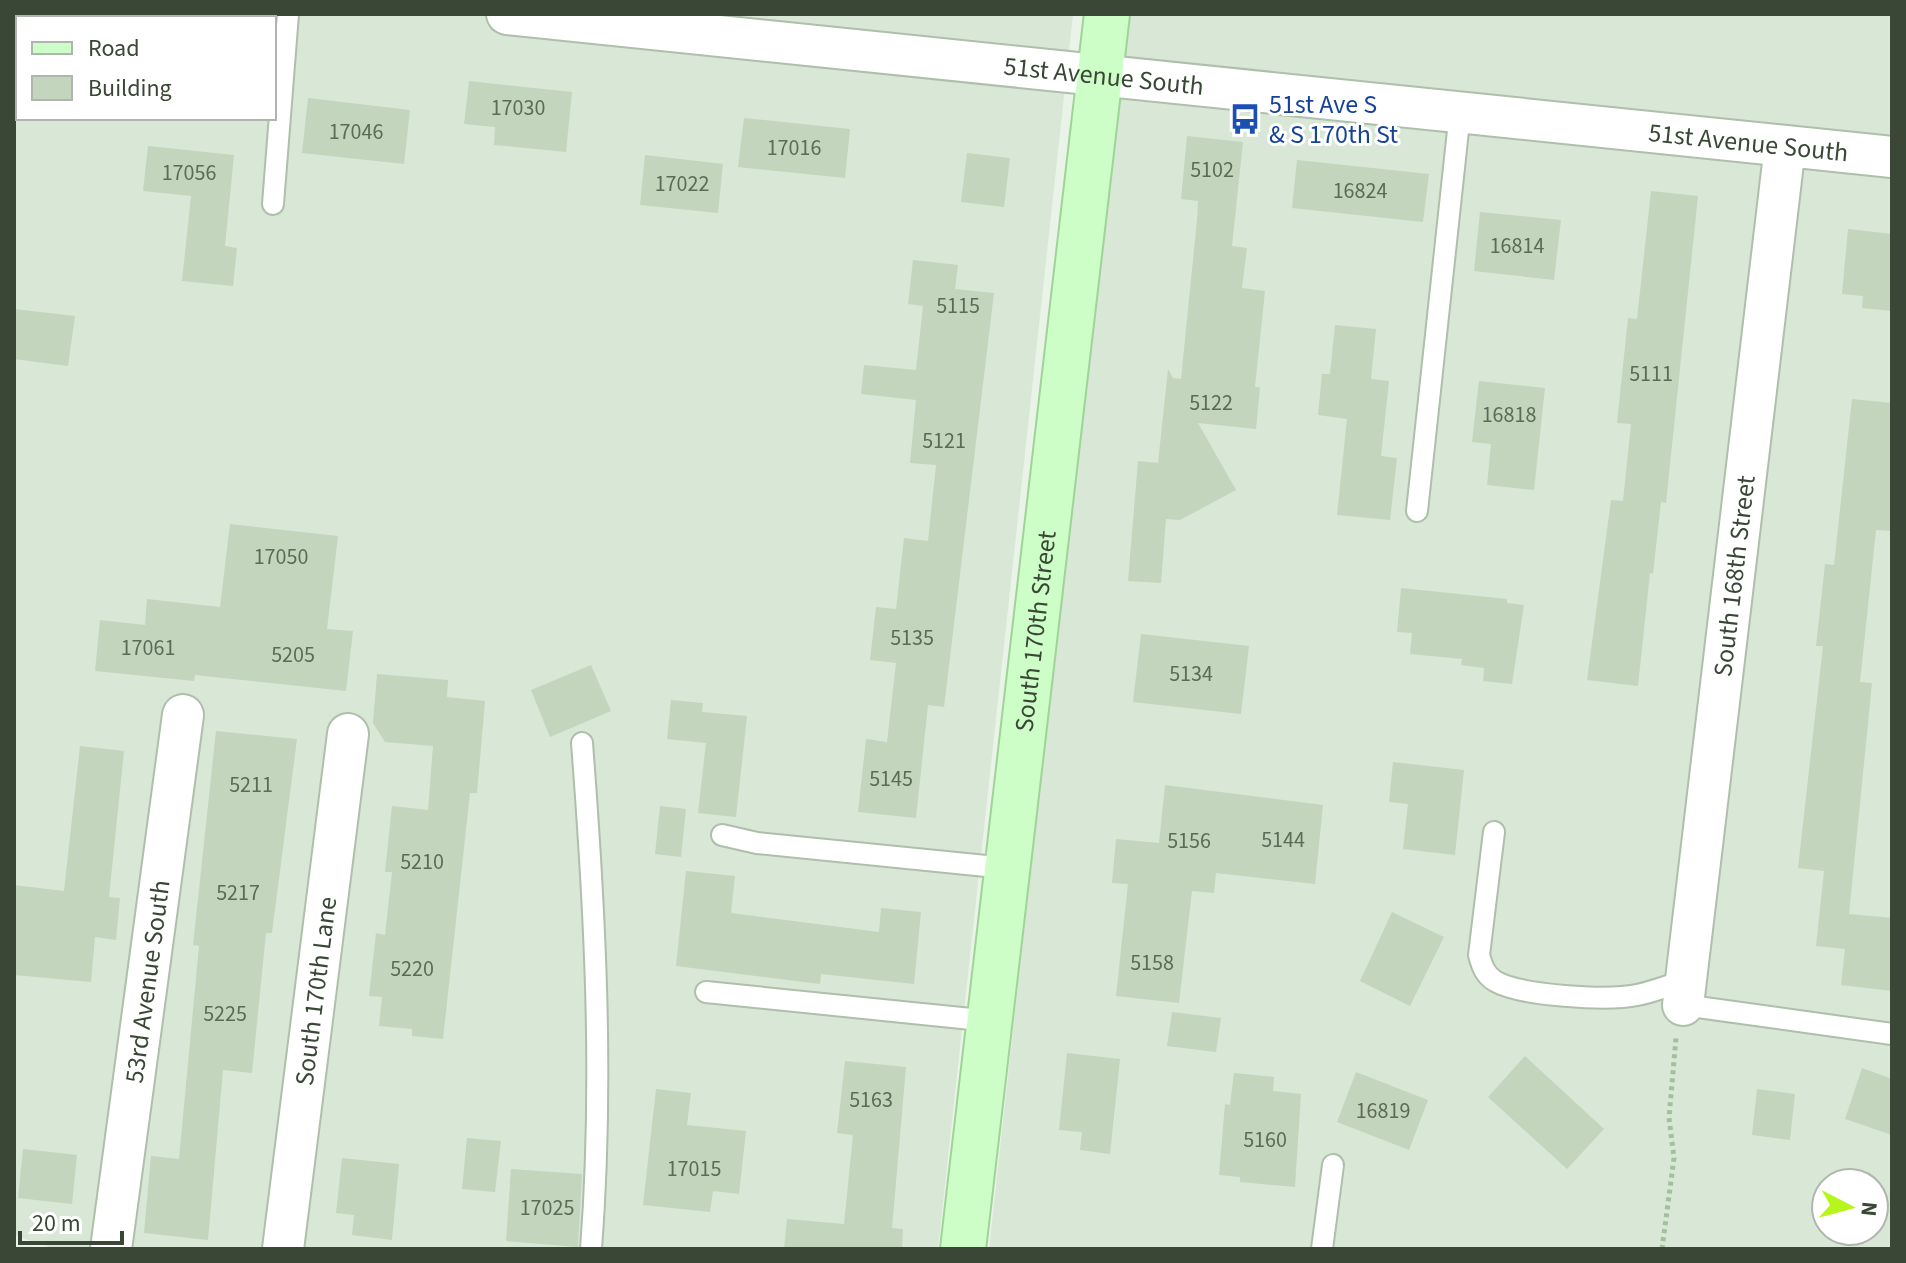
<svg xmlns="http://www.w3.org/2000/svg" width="1906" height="1263" font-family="'Source Sans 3',sans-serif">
<rect width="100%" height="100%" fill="#e9f3e7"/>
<g fill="#d9e7d6" fill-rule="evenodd">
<path d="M14 14H1073L938 1249H55L14 1235ZM18 18H274V118H18Z"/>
<path d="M1125 14H1892V1249H989ZM1826 1183H1874V1231H1826Z"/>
</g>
<g fill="#c3d5bd">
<polygon points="469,81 572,92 566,152 494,145 495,127 464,124"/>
<polygon points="308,98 410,110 404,164 302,153"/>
<polygon points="744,118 850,129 845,178 738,167"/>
<polygon points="1187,136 1243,142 1232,246 1247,248 1242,288 1265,291 1255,387 1260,387 1256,429 1198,423 1236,490 1180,520 1166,519 1161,583 1128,581 1138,461 1158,463 1168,369 1173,378 1181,379 1197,220 1198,201 1181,199"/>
<polygon points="148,146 234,155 225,246 237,248 233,286 182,281 191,196 143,191"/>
<polygon points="967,153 1010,158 1004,207 961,202"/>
<polygon points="645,155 723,164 718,213 640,205"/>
<polygon points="1297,160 1429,174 1423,222 1292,208"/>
<polygon points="1651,191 1698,196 1666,503 1661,502 1653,574 1650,573 1638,686 1587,680 1611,500 1623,501 1631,424 1617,423 1628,318 1637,319"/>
<polygon points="1480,212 1561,220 1554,280 1474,271"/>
<polygon points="1848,229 1892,234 1892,311 1862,308 1863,296 1842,294"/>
<polygon points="913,260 958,265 955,289 994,293 944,707 928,705 916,818 858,812 866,739 887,742 896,663 870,660 876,607 896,609 904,538 928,541 936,465 910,463 916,400 861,394 864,365 916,370 923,306 908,304"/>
<polygon points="14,309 75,316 68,366 14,359"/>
<polygon points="1335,325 1376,329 1371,379 1389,381 1381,456 1397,458 1390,520 1337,515 1347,419 1318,415 1322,374 1330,374"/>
<polygon points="1479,381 1545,388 1534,490 1487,485 1491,444 1472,442"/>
<polygon points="1852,399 1892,403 1892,531 1876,530 1860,682 1872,683 1849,914 1892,918 1892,991 1841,985 1845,949 1816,946 1824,871 1798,868 1823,646 1816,646 1825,564 1834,565"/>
<polygon points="230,524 338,536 327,629 353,631 346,691 195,675 194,681 95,671 100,620 145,625 147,599 220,607"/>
<polygon points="1401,588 1507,599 1507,603 1524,605 1512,684 1483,681 1484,668 1461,665 1462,659 1410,654 1412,633 1397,632"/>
<polygon points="1141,634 1249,646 1241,714 1133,702"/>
<polygon points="591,665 611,711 550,737 531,690"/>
<polygon points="377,674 448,680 447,697 485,701 477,793 470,793 443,1039 412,1036 412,1029 379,1026 382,997 369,996 376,933 385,935 392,872 385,872 392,806 428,810 433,746 385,742 373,723"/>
<polygon points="671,700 703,703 702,712 747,716 736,817 698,813 706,743 667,739"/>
<polygon points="216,731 297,739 272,933 266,933 252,1073 223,1070 208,1240 144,1233 151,1156 179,1159 199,946 193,945"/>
<polygon points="80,746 124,751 109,897 120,898 116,940 95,937 91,982 14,975 14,885 64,891"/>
<polygon points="1393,762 1464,770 1455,855 1403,849 1408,804 1389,802"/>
<polygon points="1165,785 1323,805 1315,884 1216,873 1214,893 1192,891 1179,1003 1116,996 1128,884 1112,883 1116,839 1159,843"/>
<polygon points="660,806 686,809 681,857 655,854"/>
<polygon points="686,871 735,876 731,913 879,932 881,908 921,912 914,984 821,974 820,984 676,966"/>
<polygon points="1392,912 1444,937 1410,1006 1360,981"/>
<polygon points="1172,1012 1221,1018 1216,1052 1167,1046"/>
<polygon points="1067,1053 1120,1059 1110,1154 1080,1150 1082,1132 1059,1130"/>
<polygon points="1525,1056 1604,1129 1567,1169 1488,1097"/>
<polygon points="845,1061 906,1067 892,1228 903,1229 902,1249 784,1249 787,1219 844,1224 853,1135 837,1133"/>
<polygon points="1862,1068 1892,1079 1892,1135 1845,1119"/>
<polygon points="1356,1072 1428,1100 1409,1150 1337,1122"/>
<polygon points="1234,1073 1274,1077 1273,1091 1301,1094 1295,1187 1240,1182 1240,1177 1219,1175 1225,1104 1230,1105"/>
<polygon points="656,1089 691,1093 687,1125 746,1131 739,1194 713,1191 710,1212 643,1205"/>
<polygon points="1757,1089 1795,1094 1790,1140 1752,1135"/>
<polygon points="467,1138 501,1141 495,1192 462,1189"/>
<polygon points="23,1149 77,1155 72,1204 18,1198"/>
<polygon points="342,1158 399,1164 392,1240 352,1235 354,1215 336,1213"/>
<polygon points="511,1169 582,1174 578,1247 506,1241"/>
</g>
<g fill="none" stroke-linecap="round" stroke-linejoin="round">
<defs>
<g id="lane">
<polyline points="273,204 288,14"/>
<polyline points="1417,511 1460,112"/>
<path d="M582 743C595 911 604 1080 591 1249"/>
<path d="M1494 832 1479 955C1482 966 1485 975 1495 981 1520 996 1608 1001 1637 995 1653 992 1669 985 1685 981"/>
<polyline points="722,835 757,843 1006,868"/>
<polyline points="706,992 991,1021"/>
<polyline points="1683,1005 1892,1034"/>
<polyline points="1322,1249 1333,1165"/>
</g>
<g id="street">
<path id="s1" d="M507 14 1892 157"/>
<path id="s2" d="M1683 1005 1785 146"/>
<path id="s3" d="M111 1249 183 715"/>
<path id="s4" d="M283 1249 348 734"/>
</g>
<g id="secondary">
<path id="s5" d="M963 1249 1107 14"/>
</g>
</defs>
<use href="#lane" stroke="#aebfaa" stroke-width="24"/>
<use href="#street" stroke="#aebfaa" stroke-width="44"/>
<use href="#secondary" stroke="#9fd398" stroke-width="48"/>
<polyline stroke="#a3c09c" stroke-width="5" stroke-dasharray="4 4" stroke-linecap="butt" points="1662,1249 1674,1158 1669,1118 1676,1038"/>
<use href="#lane" stroke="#fff" stroke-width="20"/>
<use href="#street" stroke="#fff" stroke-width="40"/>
<use href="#secondary" stroke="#cdfec7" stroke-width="44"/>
</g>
<defs>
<symbol id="bus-bare" viewBox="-9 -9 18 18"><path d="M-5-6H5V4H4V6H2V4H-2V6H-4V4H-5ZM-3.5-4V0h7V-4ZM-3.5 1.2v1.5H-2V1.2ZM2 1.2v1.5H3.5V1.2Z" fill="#1a4fb4" stroke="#fff" stroke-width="2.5" paint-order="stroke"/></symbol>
</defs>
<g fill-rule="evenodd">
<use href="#bus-bare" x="1223" y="97" width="44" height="44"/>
</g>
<g text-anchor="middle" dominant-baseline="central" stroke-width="6" stroke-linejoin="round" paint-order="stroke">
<g font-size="22" fill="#5c6a58">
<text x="518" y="108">17030</text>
<text x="356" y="132">17046</text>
<text x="794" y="148">17016</text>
<text x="1212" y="170">5102</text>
<text x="189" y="173">17056</text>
<text x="682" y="184">17022</text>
<text x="1360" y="191">16824</text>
<text x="1517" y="246">16814</text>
<text x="958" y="306">5115</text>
<text x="1651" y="374">5111</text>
<text x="1211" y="403">5122</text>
<text x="1509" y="415">16818</text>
<text x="944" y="441">5121</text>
<text x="281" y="557">17050</text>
<text x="912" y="638">5135</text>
<text x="148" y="648">17061</text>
<text x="293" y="655">5205</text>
<text x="1191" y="674">5134</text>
<text x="891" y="779">5145</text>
<text x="251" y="785">5211</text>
<text x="1283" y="840">5144</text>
<text x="1189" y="841">5156</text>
<text x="422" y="862">5210</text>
<text x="238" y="893">5217</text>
<text x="1152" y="963">5158</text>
<text x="412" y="969">5220</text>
<text x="225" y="1014">5225</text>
<text x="871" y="1100">5163</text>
<text x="1383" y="1111">16819</text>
<text x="1265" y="1140">5160</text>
<text x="694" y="1169">17015</text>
<text x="547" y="1208">17025</text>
</g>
<g font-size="26" fill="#3a4736" stroke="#fff">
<text stroke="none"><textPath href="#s1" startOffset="600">51st Avenue South</textPath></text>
<text stroke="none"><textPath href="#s1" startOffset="1248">51st Avenue South</textPath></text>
<text stroke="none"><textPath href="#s2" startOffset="432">South 168th Street</textPath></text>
<text stroke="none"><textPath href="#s5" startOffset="622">South 170th Street</textPath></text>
<text stroke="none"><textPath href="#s3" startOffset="270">53rd Avenue South</textPath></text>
<text stroke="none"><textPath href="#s4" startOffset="260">South 170th Lane</textPath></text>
</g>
<g font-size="26" fill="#164399" stroke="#fff" text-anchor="start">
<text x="1269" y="104">51st Ave S<tspan x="1269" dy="30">&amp; S 170th St</tspan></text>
</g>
</g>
<rect width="1906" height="1263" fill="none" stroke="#3a4736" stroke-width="32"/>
<rect x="16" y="16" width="260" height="104" fill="#ffffff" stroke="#b0b5af" stroke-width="2"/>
<rect x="32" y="42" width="40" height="12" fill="#cdfec7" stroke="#b0b5af" stroke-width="2"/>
<text x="88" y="56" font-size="24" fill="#3a4736">Road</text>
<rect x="32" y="76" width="40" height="24" fill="#c3d5bd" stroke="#b0b5af" stroke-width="2"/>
<text x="88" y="96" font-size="24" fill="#3a4736">Building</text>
<g transform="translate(1850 1207) rotate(96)"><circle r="38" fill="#ffffff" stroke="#b0b5af" stroke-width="2"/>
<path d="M0-6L14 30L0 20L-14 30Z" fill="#b6f61c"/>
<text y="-12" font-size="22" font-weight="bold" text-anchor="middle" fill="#3a4736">N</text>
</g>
<path d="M20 1231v12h102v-12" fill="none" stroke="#3a4736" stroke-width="4"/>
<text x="32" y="1231" font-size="24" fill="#3a4736" stroke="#ffffff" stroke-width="6" paint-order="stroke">20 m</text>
</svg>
